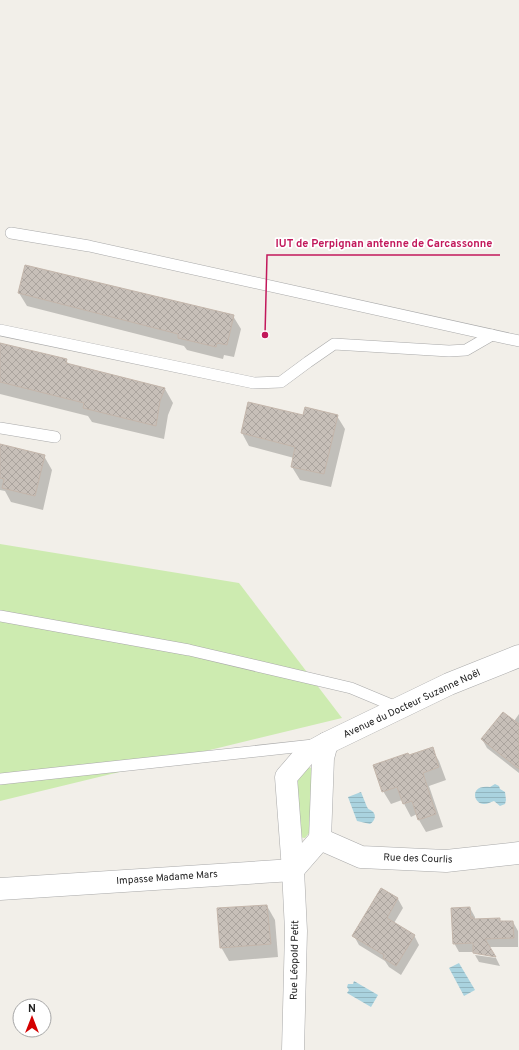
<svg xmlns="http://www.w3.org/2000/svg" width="519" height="1050" font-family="Overpass,sans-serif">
<defs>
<pattern id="water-rules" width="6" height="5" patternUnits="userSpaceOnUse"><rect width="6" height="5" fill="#aad3df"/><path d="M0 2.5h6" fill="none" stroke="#92b5bf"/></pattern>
<pattern id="building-cross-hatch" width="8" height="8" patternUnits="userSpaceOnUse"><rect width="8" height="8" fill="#c7bfb8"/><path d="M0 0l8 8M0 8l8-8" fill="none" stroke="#aba49e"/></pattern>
</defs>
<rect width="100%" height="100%" fill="#f2efe9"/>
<g fill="#cdebb0">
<polygon points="0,544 239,583 342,718 0,801"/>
<polygon points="308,767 312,768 309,833 305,838 298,837 296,774"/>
</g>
<g fill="url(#water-rules)">
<path d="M495 784 499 786 500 789 505 792 506 800 505 804 500 806 494 801C490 802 488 804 484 804 473 804 469 784 490 787Z"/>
<path d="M361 792C363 797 365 802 367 807 370 811 368 808 372 811 377 815 375 821 370 824L357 821 348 797Z"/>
<polygon points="459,963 475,990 464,996 449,968"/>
<polygon points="354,981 378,995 371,1007 347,993 349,990 347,987 348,984 353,984"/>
</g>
<g fill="#0003">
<polygon points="19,293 233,316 241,329 234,357 224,355 223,359 187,350 184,346 27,306"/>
<polygon points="0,344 66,360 69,365 165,389 173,403 168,415 164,439 92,422 88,416 0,394"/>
<polygon points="303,416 337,416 345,429 331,487 300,480 292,467 294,458 249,446 242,433"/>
<polygon points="0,445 44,456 52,470 43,510 11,502 5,491 0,490"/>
<polygon points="519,714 519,773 487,748 482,739 514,721"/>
<polygon points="432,749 439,761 446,780 429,786 443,827 426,832 419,820 417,814 411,817 402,800 391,804 383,791 409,756"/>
<polygon points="381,889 398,899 403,908 394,923 414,935 419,945 401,975 389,967 385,961 359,945 354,936"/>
<polygon points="267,906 275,920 278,957 229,961 221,947"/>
<polygon points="470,908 475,917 475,920 499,919 501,922 513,922 518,931 518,947 489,947 474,952 459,952 454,943"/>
<polygon points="475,955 496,958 500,966 479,962"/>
</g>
<g fill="url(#building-cross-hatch)" stroke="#c4b6ab">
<polygon points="25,265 234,315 227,345 217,343 216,347 178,338 178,334 18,293"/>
<polygon points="0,343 67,359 66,363 165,388 160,401 156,426 83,408 84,403 0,382"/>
<polygon points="248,402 303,415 305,407 338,415 324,474 291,467 295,447 241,433"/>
<polygon points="0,444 45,455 35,496 2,488 4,479 0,478"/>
<polygon points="503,712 519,724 519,769 481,739"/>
<polygon points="433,747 439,767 423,773 436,814 418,820 412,801 403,804 397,787 382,792 373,765 408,753 409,755"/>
<polygon points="381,888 398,898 387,918 415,935 396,966 383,958 384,955 352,936"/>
<polygon points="267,905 271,944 220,948 217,908"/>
<polygon points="470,907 471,919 472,919 472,916 474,919 500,918 500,921 513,921 514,938 485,939 496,957 473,953 473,943 453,944 451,908"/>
</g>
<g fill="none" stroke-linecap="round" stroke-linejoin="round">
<defs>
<g id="service">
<polyline points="11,233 89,246 519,341"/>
<polyline points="0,330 254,383 281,382 308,362 334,344 449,351 466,350 492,335"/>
<polyline points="0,428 55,437"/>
<polyline points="0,616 189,650 351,688 399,708"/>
<polyline points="0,779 313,745"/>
</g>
<g id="minor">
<polyline points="320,839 361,857 446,861 519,853"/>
<polyline points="320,839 323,758 327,743"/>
<polyline points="0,889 293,870 320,839"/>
<polyline points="293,1050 296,931 293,870 286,777 305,755 327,743 449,684 519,656"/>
</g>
</defs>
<use href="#service" stroke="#a9a9a9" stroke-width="12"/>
<use href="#minor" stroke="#a9a9a9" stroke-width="23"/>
<use href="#service" stroke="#fff" stroke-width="11"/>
<use href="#minor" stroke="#fff" stroke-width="22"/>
</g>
<g text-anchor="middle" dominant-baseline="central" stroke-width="3.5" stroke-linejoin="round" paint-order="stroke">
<g font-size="10" fill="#222" stroke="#fff">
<text transform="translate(412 704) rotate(-25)">Avenue du Docteur Suzanne Noël</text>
<text transform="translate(418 859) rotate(2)">Rue des Courlis</text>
<text transform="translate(167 878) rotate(-4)">Impasse Madame Mars</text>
<text transform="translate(295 960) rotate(-89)">Rue Léopold Petit</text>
</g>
</g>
<path fill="none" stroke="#c2185b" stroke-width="1.5" d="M265 335L267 255H500"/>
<circle fill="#c2185b" stroke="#fff" stroke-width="1.5" cx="265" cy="335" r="4"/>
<g font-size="11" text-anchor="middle" font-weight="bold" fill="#c2185b" stroke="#fff" stroke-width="3.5" stroke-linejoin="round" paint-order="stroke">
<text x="384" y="247">IUT de Perpignan antenne de Carcassonne</text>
</g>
<g transform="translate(32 1018)"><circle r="19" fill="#ffffff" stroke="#a7a7a7"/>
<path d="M0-3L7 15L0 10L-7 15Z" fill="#d40000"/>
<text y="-6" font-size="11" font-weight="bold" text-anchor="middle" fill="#222222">N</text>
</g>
</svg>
